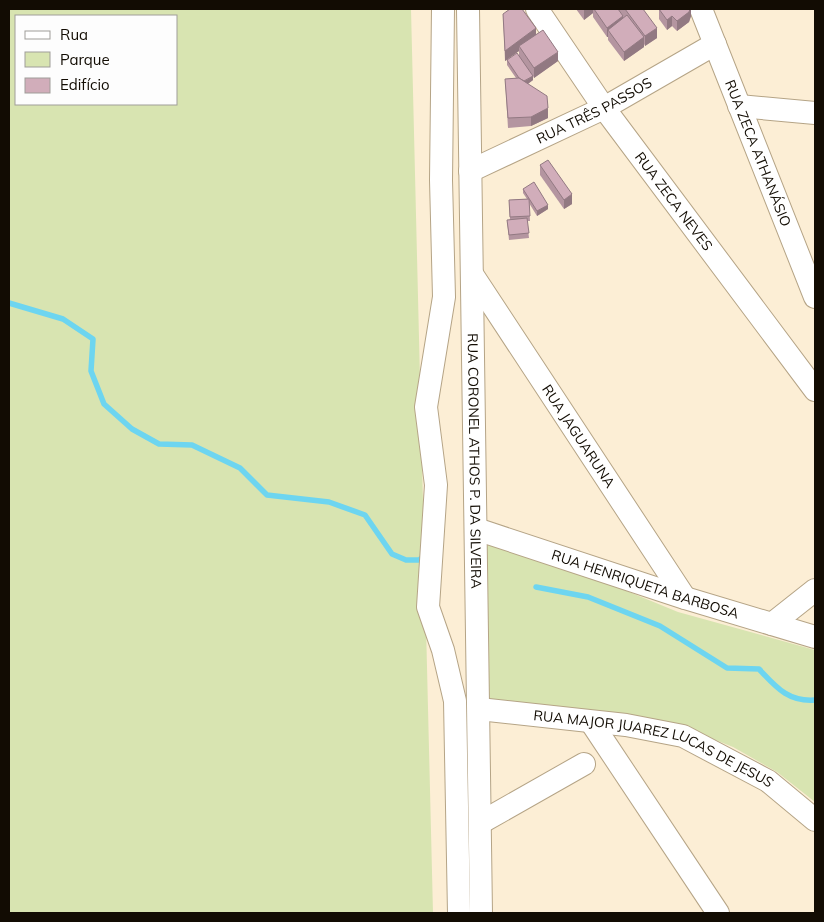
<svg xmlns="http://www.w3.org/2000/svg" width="824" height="922" font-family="Mulish,sans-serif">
<rect width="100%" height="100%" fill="#fceed5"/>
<g fill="#d8e4b1" fill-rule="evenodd">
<path d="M9 9H411L433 913H9ZM16 16H176V104H16Z"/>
<polygon points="476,529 678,612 815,650 815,802 777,772 733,747 688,729 621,713 479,709"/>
</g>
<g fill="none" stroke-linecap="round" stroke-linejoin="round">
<g stroke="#6dd5f0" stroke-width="5.5">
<polyline points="9,303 63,319 93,339 91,371 104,404 132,429 159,444 192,445 240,468 267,495 329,502 365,515 392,554 406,560 419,560 426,555"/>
<path d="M536 587 588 597 660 626 727 668 759 669C776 687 788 702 815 700"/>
</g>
<defs>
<g id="street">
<polyline points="443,9 441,180 444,297 426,407 436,485 428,607 443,650 455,701 459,913"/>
<path id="s1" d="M468 9 481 913"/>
<path id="s2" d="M537 9 604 108 815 390"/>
<path id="s3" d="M701 9 815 297"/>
<polyline points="739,106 815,113"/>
<path id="s4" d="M470 171 604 108 715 44"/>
<path id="s5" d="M472 274 685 598"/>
<path id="s6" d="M476 529 685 598 815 637"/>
<polyline points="772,624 815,590"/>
<path id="s7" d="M479 709 626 725 683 736 768 781 815 820"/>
<polyline points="591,722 718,913"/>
<polyline points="480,823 584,764"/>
</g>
</defs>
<use href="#street" stroke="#b5a486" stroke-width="24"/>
<use href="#street" stroke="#fff" stroke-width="22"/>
</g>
<g fill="#b495a0">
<polygon points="576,9 643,9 657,38 645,46 644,44 644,47 624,61 608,40 608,37 607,37 593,17 593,13 584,20"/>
<polygon points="659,9 691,9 691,16 689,22 677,31 672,26 667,30 659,19"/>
<polygon points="503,14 536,34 558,61 534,78 533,76 533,80 528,84 548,118 531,126 508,128 505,79 516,78 507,65 507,60 519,55 519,51 505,61"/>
<polygon points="540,165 572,204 564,209 540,175"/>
<polygon points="523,189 548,209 537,216 529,203 530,221 527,221 529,238 509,240 507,220 510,220 509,200 527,199 523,193"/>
</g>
<g fill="#927982">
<polygon points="586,9 593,9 593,13 584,20 584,10"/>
<polygon points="690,9 691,9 691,16 689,22 677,31 677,21"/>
<polygon points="623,16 623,26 608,30 608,37 607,37 607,28"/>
<polygon points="672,16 672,26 667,30 667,20"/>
<polygon points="536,28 536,38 519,46 519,51 505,61 505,51"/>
<polygon points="657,28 657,38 645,46 645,36"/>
<polygon points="644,37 644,47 624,61 624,52"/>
<polygon points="558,52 558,61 534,78 534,68"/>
<polygon points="533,76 533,80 522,88 522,83"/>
<polygon points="548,108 548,118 531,126 531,117"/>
<polygon points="572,194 572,204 564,209 564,200"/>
<polygon points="548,205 548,209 537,216 537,211"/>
</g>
<g fill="#d1adba" stroke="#927982">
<polygon points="510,9 522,9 536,28 505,51 503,14"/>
<polygon points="594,9 618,9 623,16 607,28"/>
<polygon points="625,9 643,9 657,28 645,36"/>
<polygon points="659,9 690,9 689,12 677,21 672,16 667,20"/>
<polygon points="627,15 644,37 624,52 608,30"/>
<polygon points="543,30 558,52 534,68 519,46"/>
<polygon points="517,53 533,76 524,81 519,78 507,60"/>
<polygon points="519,78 547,96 548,108 531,117 508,118 505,79"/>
<polygon points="548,160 572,194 564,200 540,165"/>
<polygon points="534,182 548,205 537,211 523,189"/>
<polygon points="529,199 530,216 510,217 509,200"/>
<polygon points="527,218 529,233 509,235 507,220"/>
</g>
<g text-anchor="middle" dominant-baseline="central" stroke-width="5" stroke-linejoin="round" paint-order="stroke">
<g font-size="14" fill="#120c03" stroke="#fdfdfd">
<text stroke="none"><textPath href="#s4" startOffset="138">RUA TRÊS PASSOS</textPath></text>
<text stroke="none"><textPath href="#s3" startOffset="155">RUA ZECA ATHANÁSIO</textPath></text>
<text stroke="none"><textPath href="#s2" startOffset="236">RUA ZECA NEVES</textPath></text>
<text stroke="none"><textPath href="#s5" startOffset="194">RUA JAGUARUNA</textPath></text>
<text stroke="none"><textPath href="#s1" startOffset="452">RUA CORONEL ATHOS P. DA SILVEIRA</textPath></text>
<text stroke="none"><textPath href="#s6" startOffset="178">RUA HENRIQUETA BARBOSA</textPath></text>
<text stroke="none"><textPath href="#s7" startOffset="181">RUA MAJOR JUAREZ LUCAS DE JESUS</textPath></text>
</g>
</g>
<rect width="824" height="922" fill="none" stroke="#120c03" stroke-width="20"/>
<rect x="15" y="15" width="162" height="90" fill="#fdfdfd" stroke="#9f9d99"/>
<rect x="25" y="31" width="25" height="8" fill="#ffffff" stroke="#9f9d99"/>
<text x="60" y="40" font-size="15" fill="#120c03">Rua</text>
<rect x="25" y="52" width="25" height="15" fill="#d8e4b1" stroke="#9f9d99"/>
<text x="60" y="65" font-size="15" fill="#120c03">Parque</text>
<rect x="25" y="78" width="25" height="15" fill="#d1adba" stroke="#9f9d99"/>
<text x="60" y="90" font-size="15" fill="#120c03">Edifício</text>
</svg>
